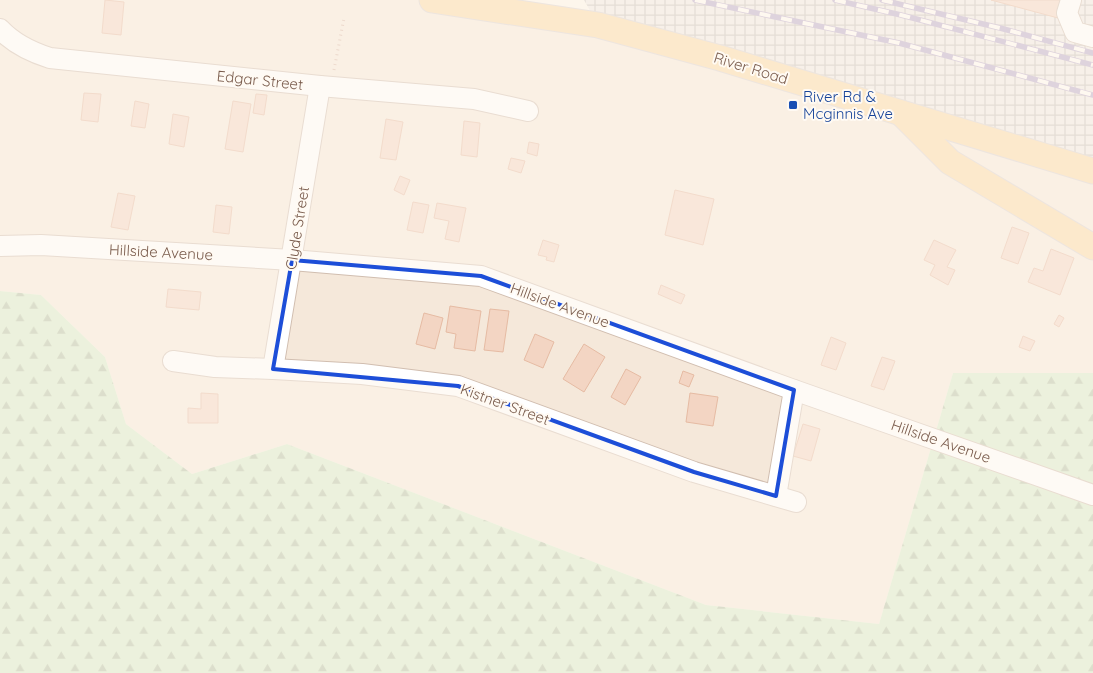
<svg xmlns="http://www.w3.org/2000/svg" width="1093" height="673" font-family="Quicksand,sans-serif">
<defs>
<pattern id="industrial-grid" width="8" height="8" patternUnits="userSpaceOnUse" patternTransform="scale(1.25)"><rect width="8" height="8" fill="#efe9e4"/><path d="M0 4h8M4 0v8" fill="none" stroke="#c7c0bb"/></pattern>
<pattern id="forest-firs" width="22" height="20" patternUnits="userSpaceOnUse" patternTransform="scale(1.25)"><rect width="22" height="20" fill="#d8ecc9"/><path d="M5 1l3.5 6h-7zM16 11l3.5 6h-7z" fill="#b4c2a5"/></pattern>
</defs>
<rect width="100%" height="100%" fill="#fdf6ec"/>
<polygon fill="#f5e8da" points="0,0 432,0 484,7 1093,171 1093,373 953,373 879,624 706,605 287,444 192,474 126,424 105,357 41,295 0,291"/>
<polygon fill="url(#industrial-grid)" points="584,0 1093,0 1093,171 598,25"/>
<polygon fill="url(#forest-firs)" points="0,291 41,295 105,357 126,424 192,474 287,444 706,605 879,624 953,373 1093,373 1093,673 0,673"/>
<g fill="#f3d5c3" stroke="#e6bba3">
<polygon points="105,0 124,2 121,35 102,33"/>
<polygon points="991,0 1064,0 1058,18"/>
<polygon points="84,93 101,94 98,122 81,120"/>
<polygon points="256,94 267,95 264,115 253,113"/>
<polygon points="135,101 149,104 145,128 131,126"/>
<polygon points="233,101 251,104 243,152 225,149"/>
<polygon points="173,114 189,117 184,147 169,144"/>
<polygon points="386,119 403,122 396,160 380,158"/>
<polygon points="464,121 480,123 477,157 461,155"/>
<polygon points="529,142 539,144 537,156 527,153"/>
<polygon points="511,158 525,161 521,173 508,169"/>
<polygon points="400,176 410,180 404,195 394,190"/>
<polygon points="675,190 714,199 703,245 665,235"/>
<polygon points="118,193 135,196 128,230 111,227"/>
<polygon points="413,202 429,205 423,233 407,230"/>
<polygon points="437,203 466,208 459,242 445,239 449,221 434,218"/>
<polygon points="216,205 232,207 229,234 213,232"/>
<polygon points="1012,227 1029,233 1018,264 1001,258"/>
<polygon points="543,240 559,245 554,262 546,260 547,257 538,255"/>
<polygon points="934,240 956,250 947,267 955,270 948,285 930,275 935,265 924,260"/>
<polygon points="1051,249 1074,258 1060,295 1028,282 1034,268 1043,271"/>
<polygon points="661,285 685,295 681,304 658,294"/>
<polygon points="168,289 201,292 199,310 166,307"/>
<polygon points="450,306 481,311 475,351 454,348 456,334 446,332"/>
<polygon points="490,309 509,311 503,352 484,350"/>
<polygon points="424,313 443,318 435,349 416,344"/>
<polygon points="1059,315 1064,318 1059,327 1054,324"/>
<polygon points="535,334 554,342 543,368 524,360"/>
<polygon points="1023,336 1035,341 1030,351 1019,347"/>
<polygon points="831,337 846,343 836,370 821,365"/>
<polygon points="584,344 605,357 584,392 563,379"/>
<polygon points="882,357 895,361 884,390 871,386"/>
<polygon points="626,369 641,377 625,405 611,397"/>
<polygon points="683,371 694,375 689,387 679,383"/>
<polygon points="201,393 218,394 218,423 188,423 188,408 201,409"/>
<polygon points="690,393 718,397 713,426 686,422"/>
<polygon points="803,424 820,429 811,461 793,456"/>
</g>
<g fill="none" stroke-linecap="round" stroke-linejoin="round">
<defs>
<g id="minor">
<polyline points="1071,0 1067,13 1075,32 1093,37"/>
<path d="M0 29C14 44 31 52 50 58L320 86 474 99 528 111"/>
<polyline points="0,246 41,245 292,260 481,276 794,390 1093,495"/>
<polyline points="173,361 215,367 273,369 362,374 458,386 694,472 796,502"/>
<polyline points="273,369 320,86"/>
<polyline points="776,496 794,390"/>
</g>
<g id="major">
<polyline points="432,0 598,25 720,58 1093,171"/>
<polyline points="901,113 950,162 1093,247"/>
</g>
</defs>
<use href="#minor" stroke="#d1beb0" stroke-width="22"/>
<use href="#major" stroke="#dad1cd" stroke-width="27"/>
<polyline stroke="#d9b8a5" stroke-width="3" stroke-dasharray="1 4" stroke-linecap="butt" points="334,70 344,18"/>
<use href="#minor" stroke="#fff" stroke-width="20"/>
<use href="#major" stroke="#fbd9a5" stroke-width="25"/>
<defs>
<g id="rail">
<polyline points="695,0 899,43 1093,95"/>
<polyline points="835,0 901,15 1093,65"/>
<polyline points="882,0 1000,28 1093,53"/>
</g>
</defs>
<use href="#rail" stroke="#b9a8c9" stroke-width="5.5"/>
<use href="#rail" stroke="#fffaf3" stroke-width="4" stroke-dasharray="11" stroke-linecap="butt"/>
</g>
<path d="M0 0H1093V673H0ZM292 260 481 276 794 390 776 496 694 472 458 386 273 369Z" fill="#fdf6ec" fill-opacity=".55" fill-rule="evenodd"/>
<path fill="none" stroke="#1d4ed8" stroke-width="4" stroke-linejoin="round" d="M292 260 481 276 794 390 776 496 694 472 458 386 273 369Z"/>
<rect fill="#1a4fb4" stroke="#fffaf3" stroke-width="2" x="788" y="100" width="10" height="10" rx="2.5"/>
<g text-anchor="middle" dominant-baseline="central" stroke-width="4" stroke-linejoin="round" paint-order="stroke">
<g font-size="15" fill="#7a5c4d" stroke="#fffaf3">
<text transform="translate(751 68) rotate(17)">River Road</text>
<text transform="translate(260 80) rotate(6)">Edgar Street</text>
<text transform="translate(297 228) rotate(-81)">Clyde Street</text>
<text transform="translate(161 252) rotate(3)">Hillside Avenue</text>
<text transform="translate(560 305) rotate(20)">Hillside Avenue</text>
<text transform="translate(505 404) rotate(20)">Kistner Street</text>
<text transform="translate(941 441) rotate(19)">Hillside Avenue</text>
</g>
<g font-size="15" fill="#164399" stroke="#fffaf3" text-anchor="start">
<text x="803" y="96">River Rd &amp;<tspan x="803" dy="17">Mcginnis Ave</tspan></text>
</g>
</g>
</svg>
